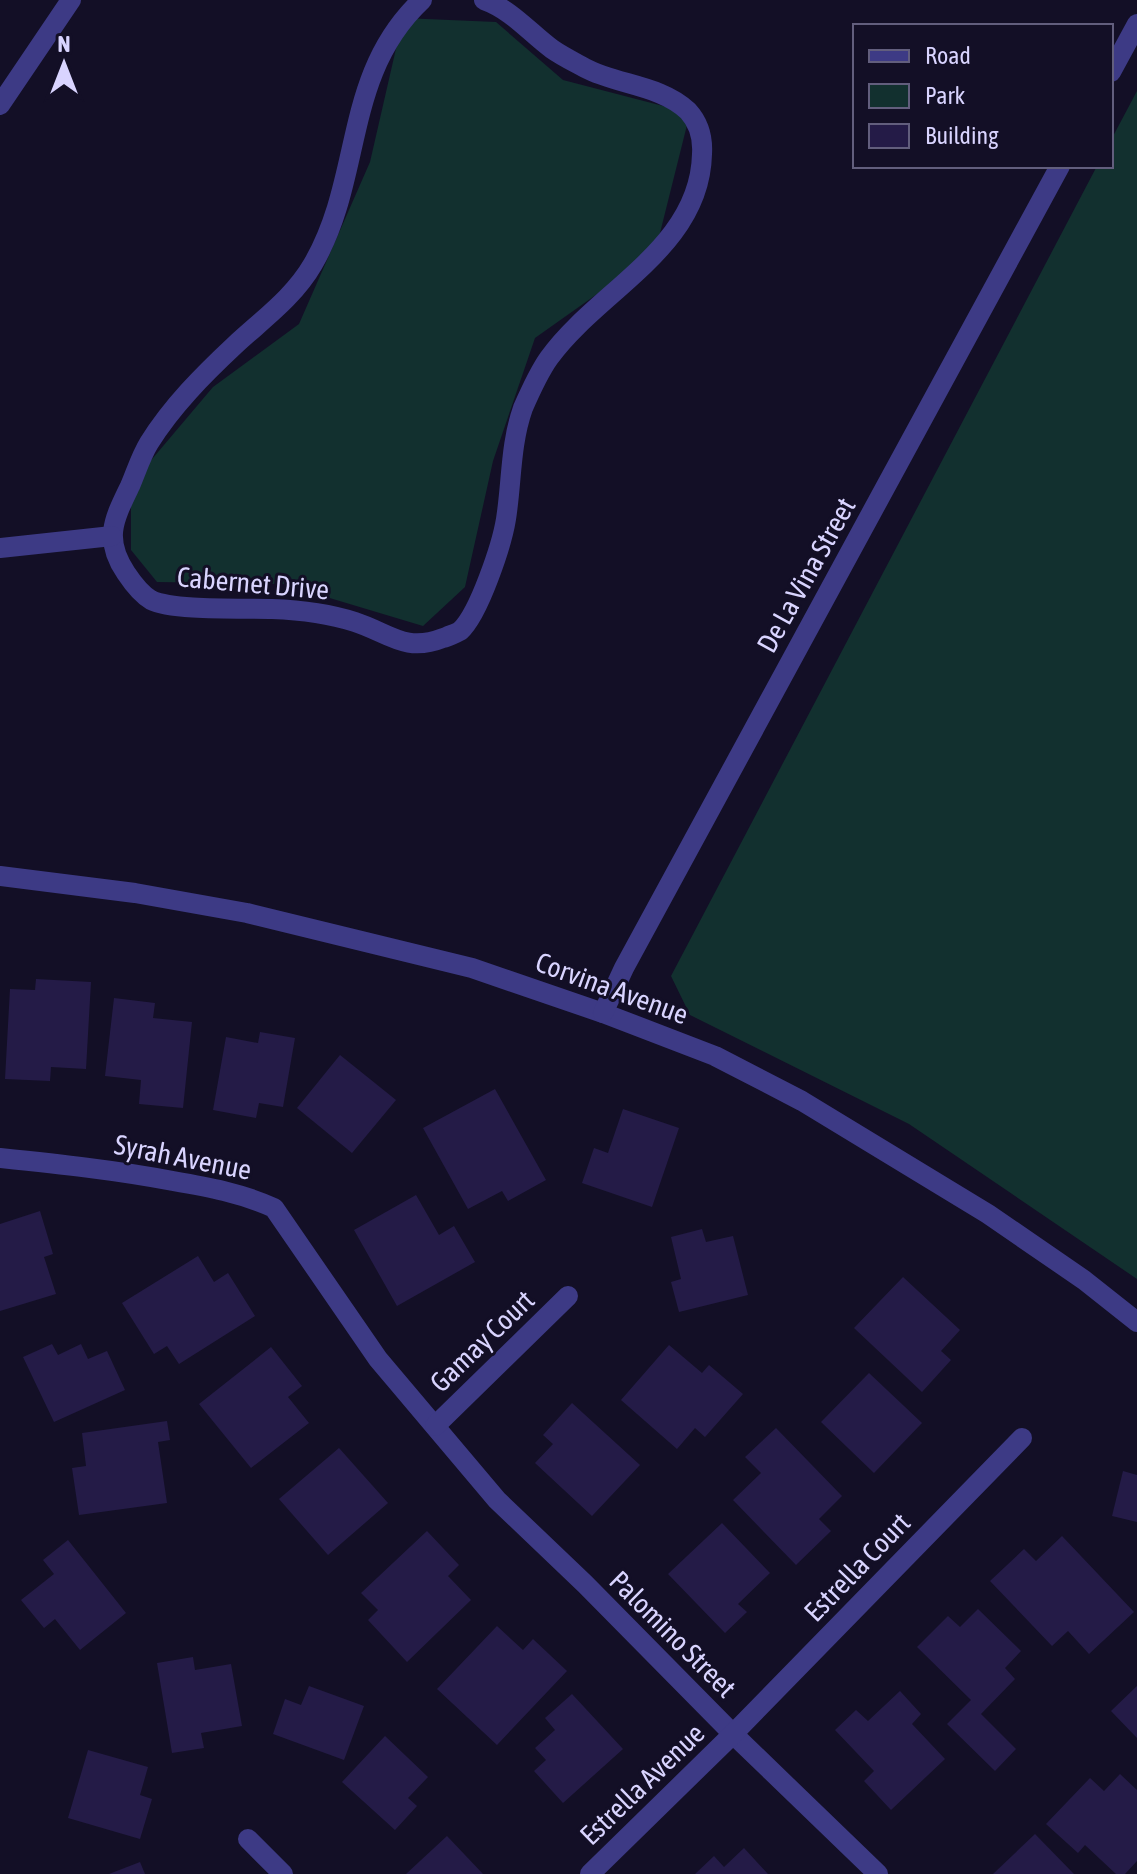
<svg xmlns="http://www.w3.org/2000/svg" width="1137" height="1874" font-family="'Asap Condensed',sans-serif">
<rect width="100%" height="100%" fill="#130f26"/>
<g fill="#12302f">
<polygon points="403,18 496,22 563,80 690,113 655,253 535,338 493,461 465,587 423,626 283,584 157,582 131,550 131,484 213,387 299,324 370,162"/>
<polygon points="1137,91 1137,1279 909,1124 690,1015 671,976 1097,166 1111,166 1111,140"/>
</g>
<g fill="#241b47">
<polygon points="36,979 91,982 86,1069 51,1067 50,1081 5,1079 10,989 35,990"/>
<polygon points="114,998 155,1003 153,1018 192,1022 183,1108 139,1104 141,1080 105,1076"/>
<polygon points="260,1032 295,1038 283,1107 259,1103 256,1118 213,1110 226,1037 258,1043"/>
<polygon points="340,1055 396,1100 352,1153 297,1108"/>
<polygon points="495,1089 546,1180 508,1201 502,1191 468,1209 423,1128"/>
<polygon points="623,1109 679,1128 652,1207 582,1183 594,1148 608,1153"/>
<polygon points="416,1195 439,1235 454,1226 475,1262 397,1306 354,1230"/>
<polygon points="40,1211 53,1254 44,1257 56,1294 0,1311 0,1224"/>
<polygon points="702,1229 706,1242 733,1236 748,1295 679,1312 671,1282 681,1279 671,1237"/>
<polygon points="198,1256 214,1282 228,1273 255,1316 179,1364 167,1346 154,1354 122,1303"/>
<polygon points="903,1277 960,1330 941,1351 951,1360 922,1392 854,1328"/>
<polygon points="52,1344 58,1355 81,1344 88,1359 107,1351 125,1390 54,1422 23,1357"/>
<polygon points="669,1345 702,1373 709,1365 743,1394 705,1437 695,1428 677,1449 621,1400"/>
<polygon points="271,1347 302,1386 288,1397 309,1423 251,1468 199,1404"/>
<polygon points="869,1373 922,1423 874,1473 821,1422"/>
<polygon points="572,1403 640,1465 592,1516 535,1463 553,1444 543,1435"/>
<polygon points="167,1421 170,1440 158,1442 167,1503 79,1515 72,1468 86,1466 82,1433"/>
<polygon points="776,1428 842,1496 819,1519 831,1531 796,1565 733,1500 761,1473 745,1457"/>
<polygon points="339,1448 388,1503 328,1555 279,1499"/>
<polygon points="1123,1471 1137,1475 1137,1522 1112,1516"/>
<polygon points="722,1523 770,1573 738,1604 747,1612 725,1633 668,1574"/>
<polygon points="427,1531 459,1565 448,1576 471,1600 407,1662 368,1620 378,1610 361,1593"/>
<polygon points="1062,1536 1134,1612 1089,1654 1068,1631 1052,1646 990,1581 1024,1549 1036,1561"/>
<polygon points="68,1540 126,1613 80,1650 55,1619 44,1628 21,1600 54,1574 43,1560"/>
<polygon points="978,1609 1021,1651 1005,1668 1015,1679 981,1714 1016,1749 995,1771 947,1724 971,1700 917,1647 948,1616 960,1627"/>
<polygon points="497,1626 523,1650 533,1639 567,1671 497,1745 437,1689"/>
<polygon points="193,1657 195,1670 231,1664 242,1726 201,1733 204,1748 172,1753 157,1663"/>
<polygon points="309,1686 364,1706 344,1760 273,1734 285,1699 301,1705"/>
<polygon points="1137,1686 1137,1738 1111,1711"/>
<polygon points="900,1691 921,1714 912,1724 945,1759 891,1810 864,1781 874,1771 835,1730 856,1710 868,1721"/>
<polygon points="572,1694 623,1749 563,1803 534,1771 546,1760 535,1748 555,1730 545,1718"/>
<polygon points="385,1736 428,1777 408,1798 417,1806 395,1830 342,1782"/>
<polygon points="88,1750 148,1767 140,1795 152,1799 140,1839 68,1818"/>
<polygon points="1120,1774 1137,1790 1137,1861 1125,1874 1116,1874 1085,1845 1078,1853 1046,1824 1090,1778 1104,1791"/>
<polygon points="1035,1834 1074,1874 993,1874"/>
<polygon points="447,1836 483,1874 406,1874"/>
<polygon points="744,1848 768,1874 695,1874 714,1856 724,1867"/>
<polygon points="140,1862 145,1874 109,1874"/>
</g>
<g fill="none" stroke-linecap="round" stroke-linejoin="round">
<g stroke="#3d3a85" stroke-width="20">
<path d="M422 0C342 75 364 176 313 264 294 297 263 319 235 345 204 374 172 406 149 443 141 456 136 472 130 486 114 519 103 539 126 573 132 582 141 594 151 600 173 611 243 608 272 609 300 610 327 613 355 622 389 633 405 653 443 638 444 638 459 632 460 631 479 614 502 544 506 519 512 481 510 445 523 408 530 392 539 372 549 358 598 290 700 248 702 154 703 138 699 123 688 111 661 85 617 85 585 68 574 62 562 56 552 49 530 33 512 10 484 0"/>
<polyline points="1111,72 1137,24"/>
<polyline points="0,105 71,0"/>
<polyline points="0,548 112,536"/>
<polyline points="0,876 135,893 247,913 472,968 603,1013 715,1056 802,1101 988,1214 1084,1280 1137,1322"/>
<polyline points="603,1013 624,968 1060,166"/>
<path d="M0 1158C58 1164 115 1170 173 1181 208 1187 241 1193 274 1208L378 1359 497 1500 585 1584 733 1734 878 1874"/>
<polyline points="435,1426 568,1296"/>
<polyline points="248,1839 283,1874"/>
<polyline points="590,1874 733,1734 1022,1438"/>
</g>
</g>
<g text-anchor="middle" dominant-baseline="central" stroke-width="6" stroke-linejoin="round" paint-order="stroke">
<g font-size="28" fill="#d9d4ff" stroke="#130f26">
<text transform="translate(806 575) rotate(-61)">De La Vina Street</text>
<text transform="translate(253 583) rotate(5)">Cabernet Drive</text>
<text transform="translate(612 988) rotate(20)">Corvina Avenue</text>
<text transform="translate(183 1157) rotate(11)">Syrah Avenue</text>
<text transform="translate(482 1341) rotate(-44)">Gamay Court</text>
<text transform="translate(857 1567) rotate(-46)">Estrella Court</text>
<text transform="translate(673 1634) rotate(45)">Palomino Street</text>
<text transform="translate(642 1784) rotate(-44)">Estrella Avenue</text>
</g>
</g>
<rect x="853" y="24" width="260" height="144" fill="#130f26" stroke="#625e7d" stroke-width="2"/>
<rect x="869" y="50" width="40" height="12" fill="#3d3a85" stroke="#625e7d" stroke-width="2"/>
<text x="925" y="64" font-size="24" fill="#d9d4ff">Road</text>
<rect x="869" y="84" width="40" height="24" fill="#12302f" stroke="#625e7d" stroke-width="2"/>
<text x="925" y="104" font-size="24" fill="#d9d4ff">Park</text>
<rect x="869" y="124" width="40" height="24" fill="#241b47" stroke="#625e7d" stroke-width="2"/>
<text x="925" y="144" font-size="24" fill="#d9d4ff">Building</text>
<g transform="translate(64 64)" stroke="#130f26" stroke-width="6" paint-order="stroke">
<path d="M0-6L14 30L0 20L-14 30Z" fill="#d9d4ff"/>
<text y="-12" font-size="22" font-weight="bold" text-anchor="middle" fill="#d9d4ff">N</text>
</g>
</svg>
